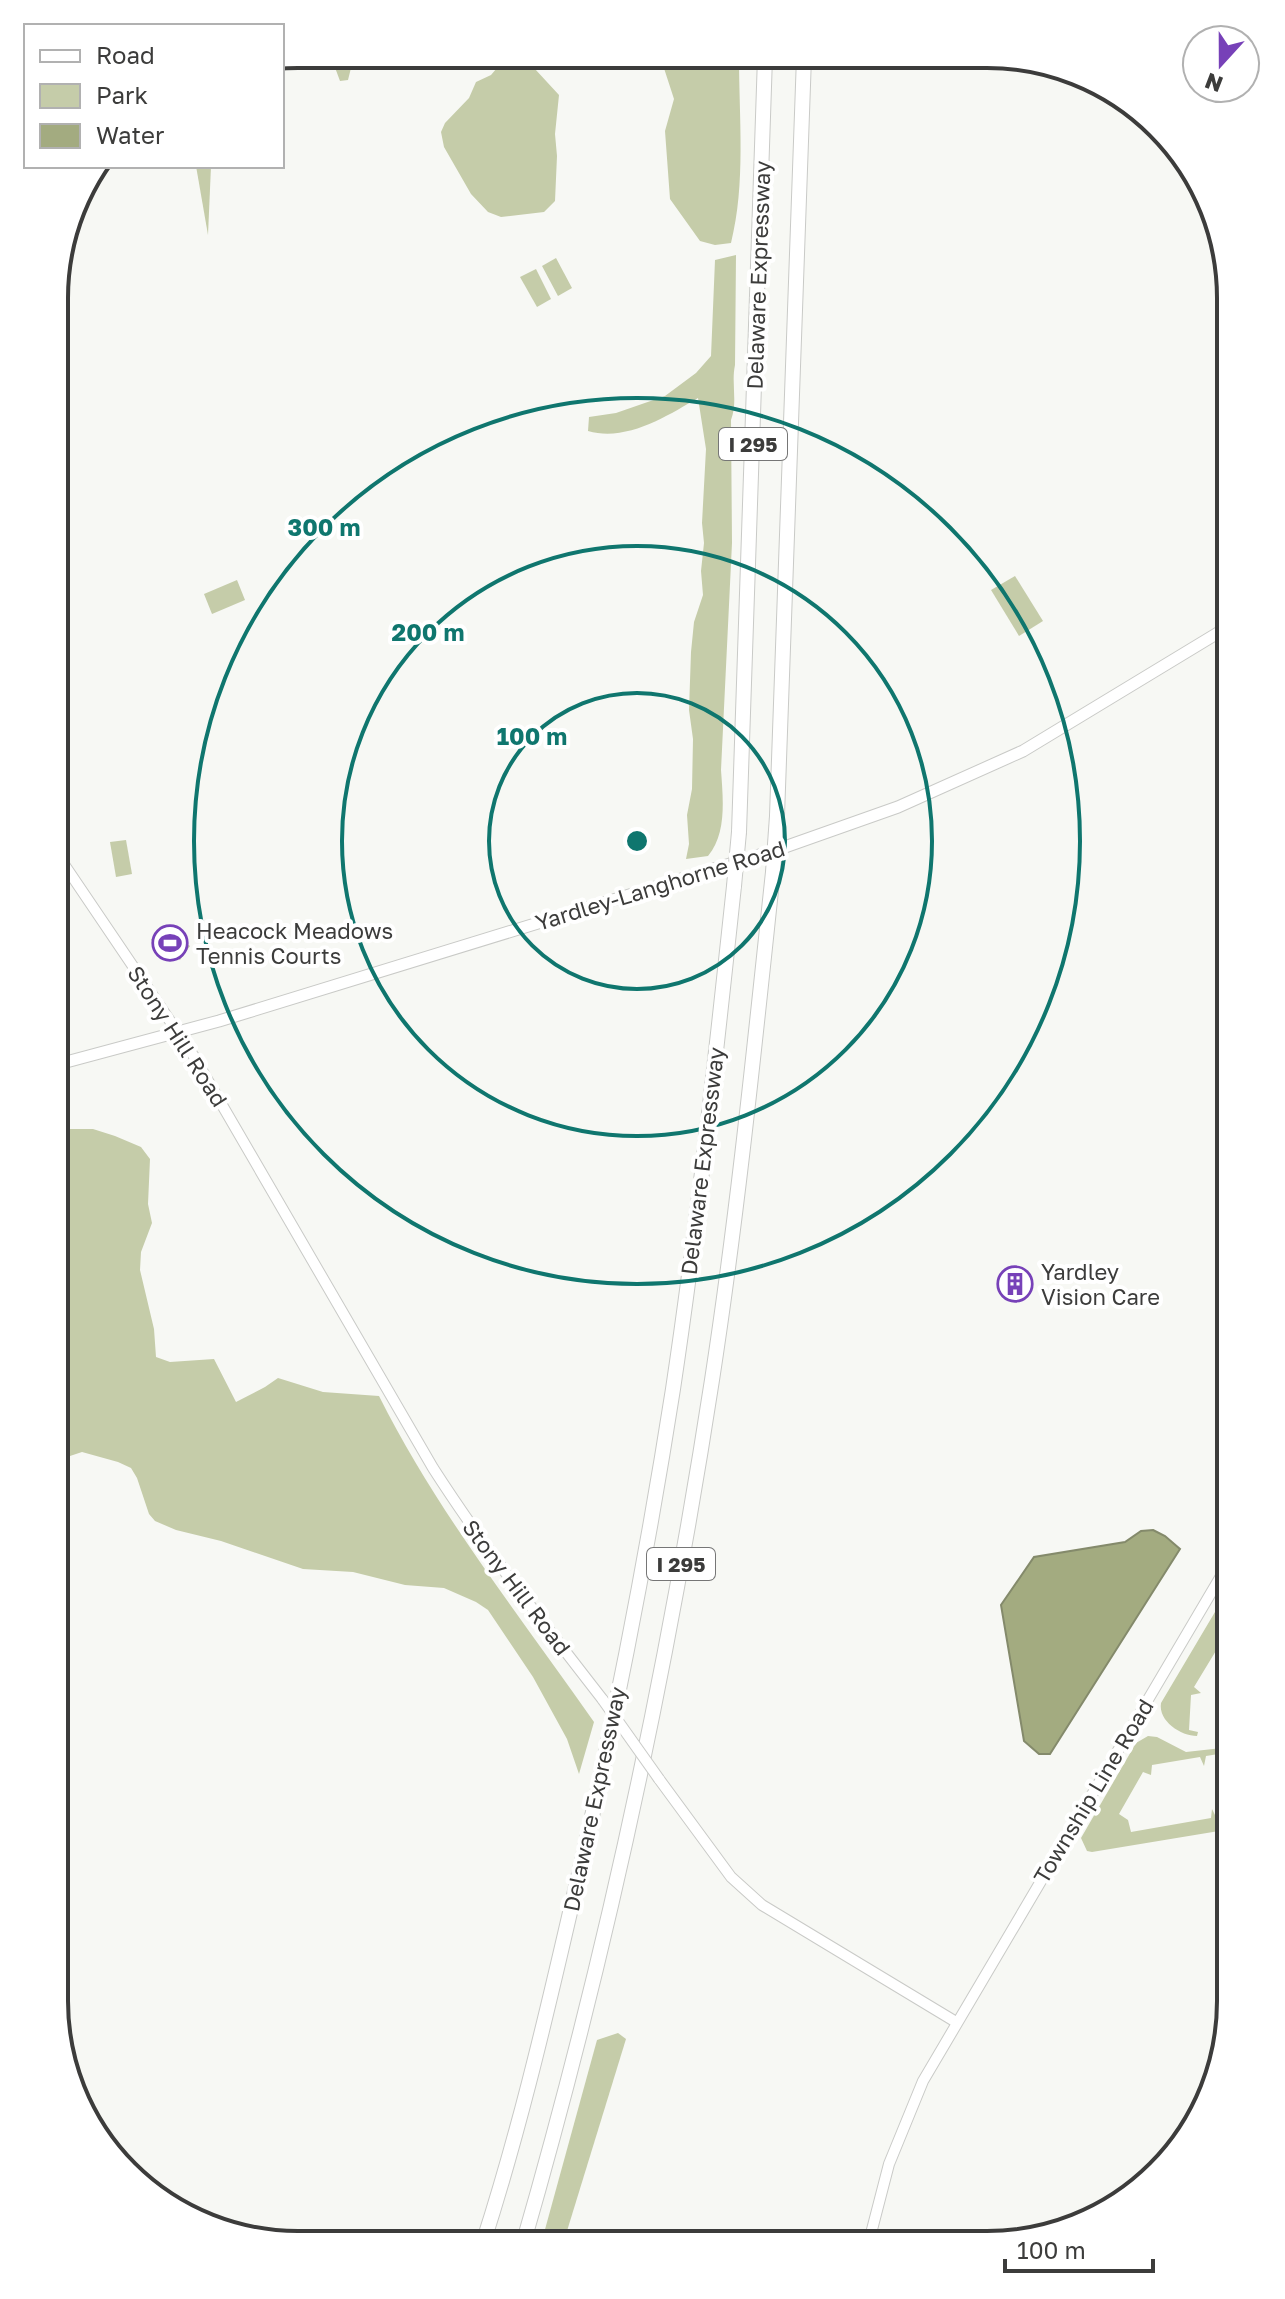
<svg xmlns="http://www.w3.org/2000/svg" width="1285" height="2299" font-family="'Golos Text',sans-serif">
<rect width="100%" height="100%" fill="#f7f8f4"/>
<g fill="#c5cca9">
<polygon points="330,54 365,54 352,64 348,80 340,81"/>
<polygon points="508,55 531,55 535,69 559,95 555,134 557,156 555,201 544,212 501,217 488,212 471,194 444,147 441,132 445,123 469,98 476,82 491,75"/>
<path d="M660 56 739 57C739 118 746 184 731 243L715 245 700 241 670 199 665 131 674 99Z"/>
<polygon points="196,166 211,166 208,235"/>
<path d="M736 255 735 365C731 384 738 402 731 420L732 543 721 770C723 798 727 834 708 856L686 859 689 844 687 815 692 789 693 739 689 710 691 652 694 622 703 595 701 571 704 543 702 523 706 449 698 398C667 416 627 442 588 431L589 417 616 413 665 396 696 373 711 356 715 260Z"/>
<polygon points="556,258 572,288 558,296 542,266"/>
<polygon points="536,269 551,299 537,307 520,277"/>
<polygon points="1015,576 1043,621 1019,636 991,590"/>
<polygon points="237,580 245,600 212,614 204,594"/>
<polygon points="126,840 132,874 116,877 110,842"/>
<polygon points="161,926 190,946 180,960 151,940"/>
<path d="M55 1124 69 1129H93L115 1136 141 1147 150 1159 148 1204 152 1223 141 1252 140 1270 154 1329 156 1357 170 1362 214 1359 236 1402 265 1387 278 1378 323 1392 379 1396C437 1512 520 1616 594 1722L579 1774 567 1739 533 1677 488 1610 476 1602 444 1588 405 1585 353 1572 303 1569 221 1541 176 1530 155 1521 149 1514 137 1478 131 1468 118 1462 82 1452 70 1456 55 1472Z"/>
<path d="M1231 1585V1626L1194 1687 1201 1693 1191 1695 1189 1730 1198 1732 1197 1736C1181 1736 1158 1721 1161 1703Z"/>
<polygon points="1148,1736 1157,1737 1186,1752 1231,1747 1231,1752 1206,1756 1204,1766 1200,1757 1152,1765 1151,1775 1143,1772 1119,1814 1128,1820 1131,1832 1211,1818 1212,1809 1216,1817 1231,1815 1231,1829 1092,1852 1087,1851 1081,1838 1136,1743"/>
<polygon points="618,2033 626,2039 563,2244 541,2244 597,2040"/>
</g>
<polygon fill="#a3ab80" stroke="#848a6b" stroke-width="2" points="1153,1530 1165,1536 1180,1549 1050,1754 1039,1754 1024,1741 1001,1605 1034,1557 1125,1542 1141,1531"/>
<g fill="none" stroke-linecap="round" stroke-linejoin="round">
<defs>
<g id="tertiary">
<path d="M55 851 193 1055 433 1468C485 1549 544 1624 603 1700"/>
<polyline points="659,1779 731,1877 762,1905 956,2022"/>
<polyline points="868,2245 889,2164 923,2081 1231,1559"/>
</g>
<polyline id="secondary" points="55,1065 219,1021 782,848 898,807 1023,751 1231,625"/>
<g id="motorway">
<polyline points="777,816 804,57"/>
<polyline points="739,832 765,57"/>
<path d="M483 2243C517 2138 543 2029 568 1921 610 1745 645 1568 673 1389 698 1222 716 1054 734 886"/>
<path d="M523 2244C605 1960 667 1672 712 1380 738 1211 755 1041 773 872"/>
</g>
</defs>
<use href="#tertiary" stroke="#c9cac7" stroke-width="12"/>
<use href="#secondary" stroke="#c9cac7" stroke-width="13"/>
<use href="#motorway" stroke="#c9cac7" stroke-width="16"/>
<use href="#tertiary" stroke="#fff" stroke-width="10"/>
<use href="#secondary" stroke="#fff" stroke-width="11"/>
<use href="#motorway" stroke="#fff" stroke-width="14"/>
<defs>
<polyline id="tertiary-bridge" points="603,1700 659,1779"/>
<g id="motorway-bridge">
<polyline points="773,872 777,816"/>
<polyline points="734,886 739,832"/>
</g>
</defs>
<use href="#tertiary-bridge" stroke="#c9cac7" stroke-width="12" stroke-linecap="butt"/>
<use href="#motorway-bridge" stroke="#c9cac7" stroke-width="16" stroke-linecap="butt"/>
<use href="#tertiary-bridge" stroke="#fff" stroke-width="10"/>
<use href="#motorway-bridge" stroke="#fff" stroke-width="14"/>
</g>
<g fill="none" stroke="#0f766e" stroke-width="4">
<circle cx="637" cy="841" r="148"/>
<circle cx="637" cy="841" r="295"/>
<circle cx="637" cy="841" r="443"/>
</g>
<defs>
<symbol id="stadium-ring" viewBox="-11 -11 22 22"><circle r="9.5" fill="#fff" stroke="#7741b8" stroke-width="1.5"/><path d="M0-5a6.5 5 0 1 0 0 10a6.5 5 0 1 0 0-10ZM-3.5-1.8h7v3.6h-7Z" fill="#7741b8"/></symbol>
<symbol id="building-ring" viewBox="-11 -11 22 22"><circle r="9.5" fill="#fff" stroke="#7741b8" stroke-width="1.5"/><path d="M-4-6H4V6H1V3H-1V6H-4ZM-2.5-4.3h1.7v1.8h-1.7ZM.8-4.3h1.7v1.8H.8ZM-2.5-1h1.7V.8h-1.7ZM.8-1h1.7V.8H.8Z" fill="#7741b8"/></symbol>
</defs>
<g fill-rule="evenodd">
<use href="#stadium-ring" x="150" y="923" width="40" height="40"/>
<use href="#building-ring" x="995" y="1264" width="40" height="40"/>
</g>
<g text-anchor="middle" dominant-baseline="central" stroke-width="8" stroke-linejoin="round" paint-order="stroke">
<g fill="#fff" stroke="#767676" stroke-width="2">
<rect x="719" y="428" width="68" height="32" rx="6"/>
<rect x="647" y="1548" width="68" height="32" rx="6"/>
</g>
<g font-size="20" font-weight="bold" fill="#3c3c3b">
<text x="753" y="444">I 295</text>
<text x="681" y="1564">I 295</text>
</g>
<g font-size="22" fill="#3c3c3b" stroke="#fff">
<text transform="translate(758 275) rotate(-88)">Delaware Expressway</text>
<text transform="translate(660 885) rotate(-17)">Yardley-Langhorne Road</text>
<text transform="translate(178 1036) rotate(57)">Stony Hill Road</text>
<text transform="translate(702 1161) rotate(-83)">Delaware Expressway</text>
<text transform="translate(517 1587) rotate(53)">Stony Hill Road</text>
<text transform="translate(1093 1791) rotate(-59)">Township Line Road</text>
<text transform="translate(594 1799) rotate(-78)">Delaware Expressway</text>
</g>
<g font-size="22" fill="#3c3c3b" stroke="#fff" text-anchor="start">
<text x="196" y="930">Heacock Meadows<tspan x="196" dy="25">Tennis Courts</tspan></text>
<text x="1041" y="1271">Yardley<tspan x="1041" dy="25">Vision Care</tspan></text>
</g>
</g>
<path d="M0 0H1285V2299H0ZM298 68H987A230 230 0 0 1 1217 298V2001A230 230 0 0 1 987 2231H298A230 230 0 0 1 68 2001V298A230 230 0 0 1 298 68Z" fill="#fff" fill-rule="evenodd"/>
<path fill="none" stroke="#3c3c3b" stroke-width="4" d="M298 68H987A230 230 0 0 1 1217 298V2001A230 230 0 0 1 987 2231H298A230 230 0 0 1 68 2001V298A230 230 0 0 1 298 68Z"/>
<circle cx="637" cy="841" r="12" fill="#0f766e" stroke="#fff" stroke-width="4"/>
<g font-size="24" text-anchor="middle" font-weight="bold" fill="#0f766e" stroke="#fff" stroke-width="8" stroke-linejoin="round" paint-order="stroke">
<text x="324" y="536">300 m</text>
<text x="428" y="641">200 m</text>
<text x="532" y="745">100 m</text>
</g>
<rect x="24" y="24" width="260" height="144" fill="#ffffff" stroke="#b1b1b1" stroke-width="2"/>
<rect x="40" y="50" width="40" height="12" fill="#ffffff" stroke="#b1b1b1" stroke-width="2"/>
<text x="96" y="64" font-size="24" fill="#3c3c3b">Road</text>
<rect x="40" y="84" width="40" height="24" fill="#c5cca9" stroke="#b1b1b1" stroke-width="2"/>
<text x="96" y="104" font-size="24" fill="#3c3c3b">Park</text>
<rect x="40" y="124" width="40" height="24" fill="#a3ab80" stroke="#b1b1b1" stroke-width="2"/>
<text x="96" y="144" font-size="24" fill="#3c3c3b">Water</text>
<g transform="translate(1221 64) rotate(201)"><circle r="38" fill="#ffffff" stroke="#b1b1b1" stroke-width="2"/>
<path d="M0-6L14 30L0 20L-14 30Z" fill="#7741b8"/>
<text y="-12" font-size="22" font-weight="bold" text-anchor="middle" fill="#3c3c3b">N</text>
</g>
<path d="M1005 2259v12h148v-12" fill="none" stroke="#3c3c3b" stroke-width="4"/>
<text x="1017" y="2259" font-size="24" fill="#3c3c3b" stroke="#ffffff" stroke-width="6" paint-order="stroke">100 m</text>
</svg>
